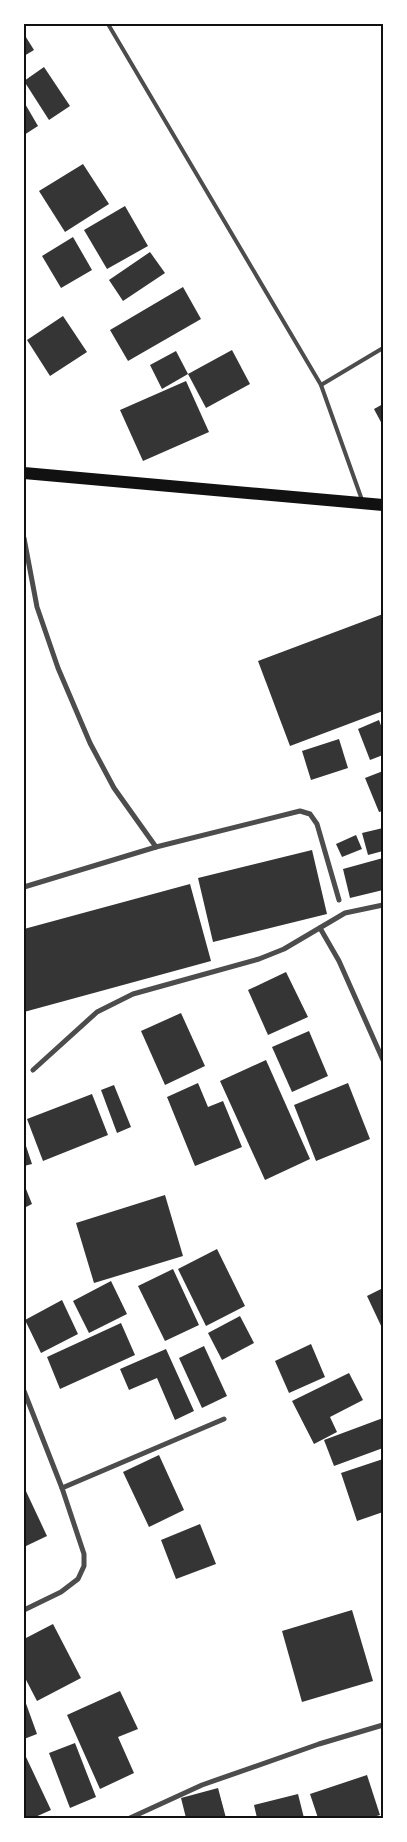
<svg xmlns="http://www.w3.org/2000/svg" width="407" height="1842" font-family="Karla,sans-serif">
<rect width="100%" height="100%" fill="#fff"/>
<g fill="#353535">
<polygon points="24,34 34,50 24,56"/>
<polygon points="44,67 70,106 49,120 24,81"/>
<polygon points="24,102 38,126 24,135"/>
<polygon points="83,164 109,204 65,232 39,191"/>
<polygon points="125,206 148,246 107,269 84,230"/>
<polygon points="73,237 92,270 61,288 42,256"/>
<polygon points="150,252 165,273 123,301 109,280"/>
<polygon points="183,287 201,319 128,361 110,330"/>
<polygon points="63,316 87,352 50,376 27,340"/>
<polygon points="232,350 250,384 206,408 188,374"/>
<polygon points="176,351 188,374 162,389 150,365"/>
<polygon points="186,381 209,432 143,461 120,410"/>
<polygon points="383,404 383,426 374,409"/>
<polygon points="383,614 383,711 290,746 258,661"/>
<polygon points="379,720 383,731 383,755 370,760 358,729"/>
<polygon points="339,739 348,768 311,780 302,751"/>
<polygon points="383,771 383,811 379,812 365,778"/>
<polygon points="383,828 383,851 368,855 362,833"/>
<polygon points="356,835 362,849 342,857 336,844"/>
<polygon points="312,850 327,914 213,942 198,878"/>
<polygon points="383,858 383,890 350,898 343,869"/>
<polygon points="190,884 211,961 24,1012 24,929"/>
<polygon points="286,972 308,1017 268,1035 248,990"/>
<polygon points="181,1013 205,1066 165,1085 141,1031"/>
<polygon points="309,1031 328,1076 292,1092 272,1047"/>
<polygon points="266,1060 310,1159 265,1180 220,1081"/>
<polygon points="198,1083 208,1107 223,1101 242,1147 195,1166 167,1097"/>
<polygon points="348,1083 370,1139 316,1161 294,1105"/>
<polygon points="114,1085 131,1127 117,1133 101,1090"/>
<polygon points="92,1094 108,1135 43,1161 27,1119"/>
<polygon points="24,1140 32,1164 24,1166"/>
<polygon points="24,1184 32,1204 24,1208"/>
<polygon points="165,1195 183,1256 94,1283 76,1223"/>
<polygon points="217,1249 245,1306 206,1326 178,1269"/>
<polygon points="173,1269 199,1325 165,1341 138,1286"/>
<polygon points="111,1281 127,1314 89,1333 73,1301"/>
<polygon points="383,1288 383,1330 367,1296"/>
<polygon points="62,1300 78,1334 41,1353 25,1320"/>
<polygon points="240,1316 254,1343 222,1360 208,1333"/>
<polygon points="121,1323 135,1355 60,1389 47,1357"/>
<polygon points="311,1344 325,1377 289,1393 275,1361"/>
<polygon points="204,1346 227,1396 202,1408 179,1358"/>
<polygon points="166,1349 194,1411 175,1420 157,1378 129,1390 120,1369"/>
<polygon points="349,1373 363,1400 330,1417 337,1432 314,1444 292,1401"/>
<polygon points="383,1418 383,1448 334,1466 324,1440"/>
<polygon points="159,1455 184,1510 149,1527 123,1472"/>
<polygon points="383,1459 383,1512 357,1521 341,1473"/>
<polygon points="24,1487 47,1536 24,1547"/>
<polygon points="200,1524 216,1564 176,1579 161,1540"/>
<polygon points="352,1610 373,1681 302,1702 282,1631"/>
<polygon points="53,1624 81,1678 37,1701 24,1676 24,1639"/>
<polygon points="120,1691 138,1729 118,1737 134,1773 100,1789 67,1715"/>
<polygon points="24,1698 37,1734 24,1739"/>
<polygon points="75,1743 96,1797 70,1808 49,1753"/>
<polygon points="26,1757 51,1810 33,1818 24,1818 24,1758"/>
<polygon points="367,1775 380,1815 370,1818 318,1818 310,1794"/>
<polygon points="218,1788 226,1818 186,1818 181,1798"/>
<polygon points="298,1794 304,1818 257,1818 254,1805"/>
</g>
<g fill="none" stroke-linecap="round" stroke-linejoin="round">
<g stroke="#4c4c4c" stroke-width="4">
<polyline points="108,24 321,385 362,500"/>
<polyline points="321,385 383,348"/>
</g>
<g stroke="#4c4c4c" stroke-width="5">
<polyline points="24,538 37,607 58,668 90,743 114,788 156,847"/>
<polyline points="24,887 156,847 300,811 310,814 317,824 339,900"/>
<polyline points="320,928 339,961 383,1060"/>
<polyline points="33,1070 97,1012 133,994 259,959 284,949 345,913 383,905"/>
<polyline points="24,1391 62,1488 84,1554 84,1566 78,1579 61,1592 24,1610"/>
<polyline points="62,1488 224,1419"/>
<polyline points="130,1818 202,1785 319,1744 383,1725"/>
</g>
<polyline stroke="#111" stroke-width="12" points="24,473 383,505"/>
</g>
<rect width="407" height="1842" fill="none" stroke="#ffffff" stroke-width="50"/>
<rect x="25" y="25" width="357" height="1792" fill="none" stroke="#111" stroke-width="2"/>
</svg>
